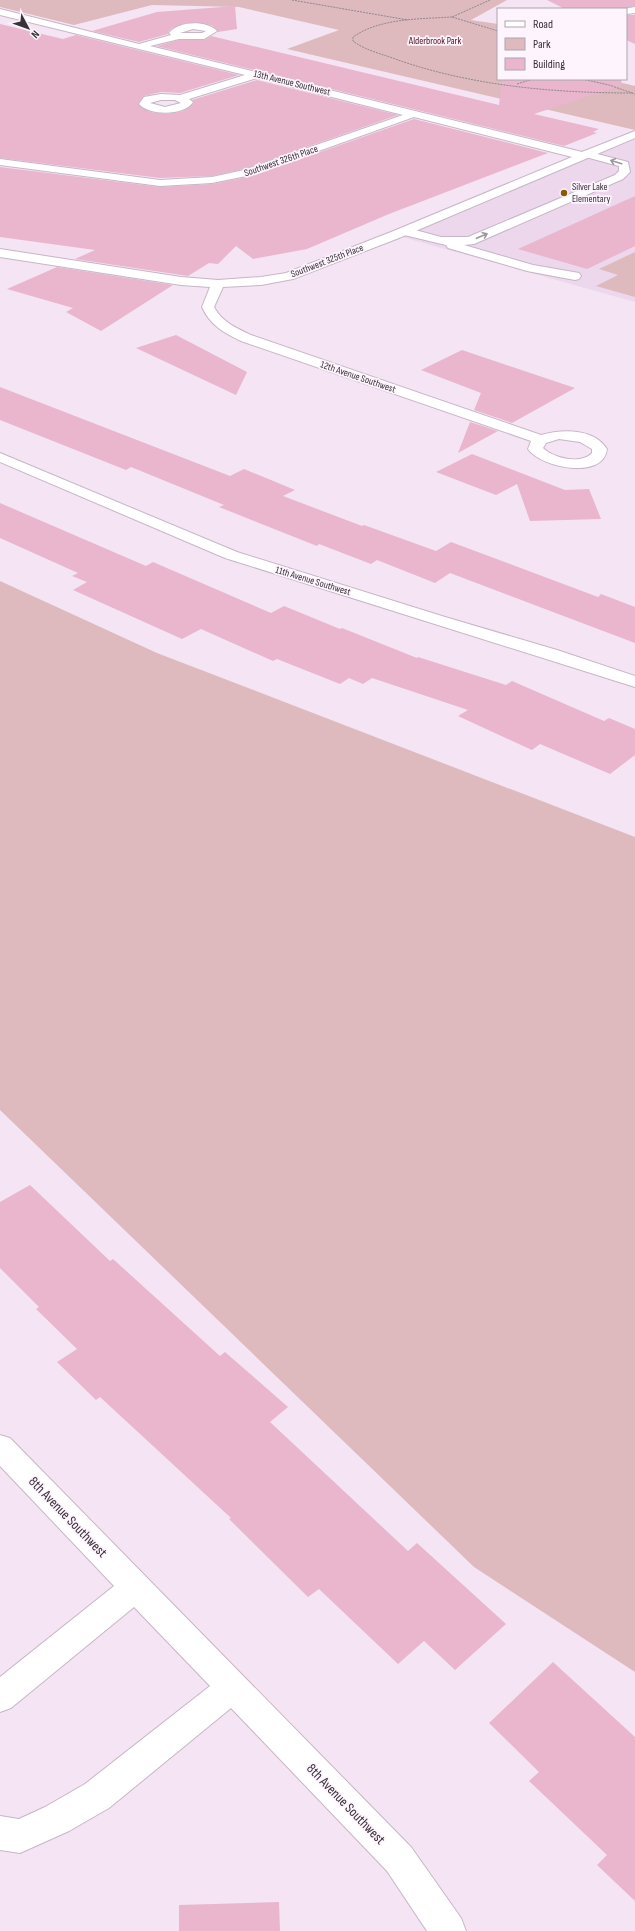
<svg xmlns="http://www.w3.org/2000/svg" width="635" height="1931" font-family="'Sofia Sans Condensed',sans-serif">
<rect width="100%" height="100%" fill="#f4e4f4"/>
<polygon fill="#ecd7ec" points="635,134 635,302 395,235"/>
<g fill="#debabe">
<polygon points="0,0 507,0 471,20 498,24 498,79 606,79 635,86 635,130 287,49 339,30 239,7 152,5 74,25 0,7"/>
<polygon points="635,252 635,297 596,286 618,275 599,269"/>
<polygon points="0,581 157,653 635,837 635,1672 474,1567 0,1110"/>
</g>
<g fill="#e9b6ce">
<polygon points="547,0 635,0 635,6 622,9 565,9"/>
<polygon points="235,6 237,29 218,32 213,26 207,24 186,23 173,28 168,32 168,34 139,42 92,31 157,12"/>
<polygon points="626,15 635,15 635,44 626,40"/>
<polygon points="0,24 63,39 76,35 239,75 180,93 161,92 144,96 138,104 150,112 167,114 183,111 194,103 192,100 257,80 398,115 244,169 212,176 160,178 0,158"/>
<polygon points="211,36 499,105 502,79 621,79 622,85 534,114 599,129 593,132 597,133 564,146 156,46 179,40 204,40"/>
<polygon points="414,119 548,153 389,214 307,249 253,259 236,246 218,264 209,263 188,276 75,259 95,250 0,237 0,167 160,187 212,184 252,176"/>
<polygon points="635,196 635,246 587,269 518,249"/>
<polygon points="57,267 173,285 101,331 66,312 73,308 7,289"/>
<polygon points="176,335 247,372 236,395 136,348"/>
<polygon points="462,350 575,388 512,423 474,410 481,393 421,370"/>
<polygon points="0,387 230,476 244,469 295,490 283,496 362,526 364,525 436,551 451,542 598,597 601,594 635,607 635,643 450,573 435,583 377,560 371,564 319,544 317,546 219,507 224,505 131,467 126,470 0,420"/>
<polygon points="470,422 498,431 458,453"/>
<polygon points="472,454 565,490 589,489 601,519 530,521 517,484 496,495 436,472"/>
<polygon points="0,503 146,566 153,562 271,613 284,606 340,629 342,628 417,658 418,657 506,685 512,681 604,721 609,718 635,729 635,755 610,774 540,744 532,750 458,716 468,710 372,678 363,684 349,678 340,684 277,659 273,661 201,629 182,639 73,590 87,582 72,576 78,573 0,538"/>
<polygon points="30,1185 110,1261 113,1259 220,1356 225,1352 288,1407 270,1422 408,1551 417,1543 506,1624 455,1670 424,1641 398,1664 319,1589 308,1597 229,1519 231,1518 100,1397 96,1400 57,1362 77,1349 36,1309 39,1307 0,1268 0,1202"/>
<polygon points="553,1662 635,1737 635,1901 597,1865 607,1855 529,1781 539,1772 489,1723"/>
<polygon points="279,1902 280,1931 179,1931 179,1905"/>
</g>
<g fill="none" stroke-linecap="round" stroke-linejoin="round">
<defs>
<polygon id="service" points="586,151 628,162 630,172 623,179 474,244 464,245 533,265 579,273 581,276 579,279 575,280 527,271 448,248 446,245 400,234 398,231 404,227 441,237 468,237 615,175 619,171 619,166 582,156 581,154 582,152"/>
<g id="minor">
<polygon points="635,7 635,13 626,14 626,9 623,9"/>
<path d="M0 9 139 44 171 35 169 33C179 21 206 20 217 31L204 39H179L150 46 582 152 635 131V138L399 238 293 279 261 285 223 287 214 307C222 322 236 328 251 335L541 435C562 429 594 428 607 449 604 480 541 468 528 449L531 441 241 341C224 333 210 325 202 307L210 287 181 285 0 257V249L181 277 218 280 261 277 286 273 391 232 572 157 414 117 251 175 212 183 160 186 0 165V159L160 180 212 177 244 170 403 115 257 78 189 99 193 102C185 116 149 116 139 104L144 97 161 94 180 95 245 75 0 15ZM193 29 206 31 202 33H180ZM161 100H175L181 103 165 107 150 103ZM559 439 580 442 592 449V453C581 465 553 458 543 448L546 443Z"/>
<polygon points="0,453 237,552 445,617 557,650 635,676 635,687 225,558 0,462"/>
<polygon points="0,1435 10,1438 411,1847 461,1918 466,1931 427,1931 387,1871 231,1708 109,1808 69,1831 20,1853 0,1850 0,1816 19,1819 45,1807 85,1784 210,1686 134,1607 11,1708 0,1712 0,1677 114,1586 0,1466"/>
</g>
</defs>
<use href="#service" stroke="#c6b6c6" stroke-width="2"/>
<use href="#minor" stroke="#c6b6c6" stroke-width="2"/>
<g stroke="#918691" stroke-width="1" stroke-dasharray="2 1" stroke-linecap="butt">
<polyline points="292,0 408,20"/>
<polyline points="490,0 452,17 498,31"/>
<path d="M452 17C420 19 380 18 353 37V41C366 51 383 54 398 60 473 86 554 93 633 93"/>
<polyline points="582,79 609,85 635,94"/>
<polyline points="517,84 533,79"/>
</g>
<use href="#service" fill="#fff" fill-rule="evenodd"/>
<use href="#minor" fill="#fff" fill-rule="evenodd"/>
</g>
<defs><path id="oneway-shaft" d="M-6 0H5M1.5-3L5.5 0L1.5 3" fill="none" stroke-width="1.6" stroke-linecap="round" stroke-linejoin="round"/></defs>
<g stroke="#9c989b">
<use href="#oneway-shaft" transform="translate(616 162) rotate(-163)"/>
<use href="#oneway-shaft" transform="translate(482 236) rotate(-23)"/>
</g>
<circle fill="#8a5c00" stroke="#fdf4fd" stroke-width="1.5" cx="564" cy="193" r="4"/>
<g text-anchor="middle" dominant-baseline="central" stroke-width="3.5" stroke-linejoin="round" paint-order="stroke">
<g font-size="10" fill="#521122" stroke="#fdf4fd">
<text x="435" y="41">Alderbrook Park</text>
</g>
<g font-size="10" fill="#383137" stroke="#fdf4fd">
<text transform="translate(292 83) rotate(14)">13th Avenue Southwest</text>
<text transform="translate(281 161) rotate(-19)">Southwest 326th Place</text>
<text transform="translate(327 261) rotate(-21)">Southwest 325th Place</text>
<text transform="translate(358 377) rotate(19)">12th Avenue Southwest</text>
<text transform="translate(313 581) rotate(17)">11th Avenue Southwest</text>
</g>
<g font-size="10" fill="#383137" stroke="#fdf4fd" text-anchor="start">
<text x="572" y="187">Silver Lake<tspan x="572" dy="12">Elementary</tspan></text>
</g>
<g font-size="14" fill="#383137" stroke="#fdf4fd">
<text transform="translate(68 1517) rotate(46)">8th Avenue Southwest</text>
<text transform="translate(346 1804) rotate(46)">8th Avenue Southwest</text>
</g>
</g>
<rect x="497" y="8" width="130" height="72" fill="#fdf4fd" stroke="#aea6ae"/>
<rect x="505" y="21" width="20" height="6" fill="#ffffff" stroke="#aea6ae"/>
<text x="533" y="28" font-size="12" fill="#383137">Road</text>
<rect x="505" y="38" width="20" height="12" fill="#debabe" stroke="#aea6ae"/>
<text x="533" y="48" font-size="12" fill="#383137">Park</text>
<rect x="505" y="58" width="20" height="12" fill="#e9b6ce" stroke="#aea6ae"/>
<text x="533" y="68" font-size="12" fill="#383137">Building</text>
<g transform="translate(28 28) rotate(131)" stroke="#fdf4fd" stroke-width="3" paint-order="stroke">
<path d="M0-3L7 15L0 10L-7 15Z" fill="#383137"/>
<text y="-6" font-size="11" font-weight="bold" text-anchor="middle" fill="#383137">N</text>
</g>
</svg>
